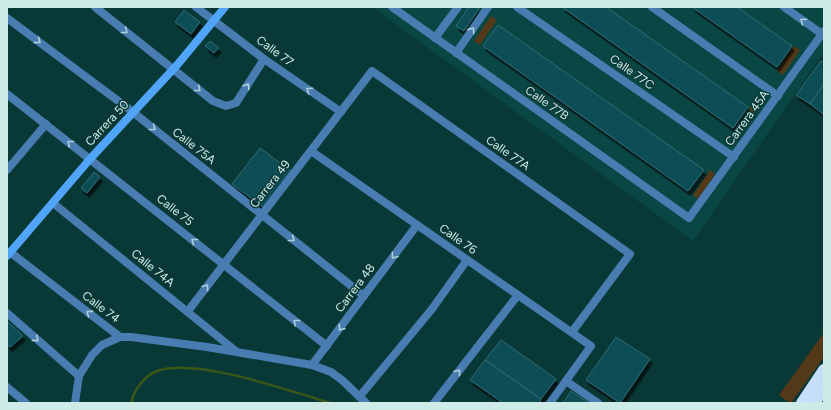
<svg xmlns="http://www.w3.org/2000/svg" width="831" height="410" font-family="Figtree,sans-serif">
<defs>
<filter id="shadow"><feDropShadow dx="2.5" dy="4.5" stdDeviation="0" flood-color="#0009"/></filter>
</defs>
<rect width="100%" height="100%" fill="#093937"/>
<polygon fill="#094745" points="372,7 824,7 824,52 693,241"/>
<g fill="#533918">
<polygon points="491,16 497,20 480,45 474,41"/>
<polygon points="794,46 800,50 783,75 777,71"/>
<polygon points="751,107 756,110 740,134 735,131"/>
<polygon points="710,170 715,174 698,199 693,195"/>
<polygon points="823,334 824,335 824,357 791,403 790,403 779,395"/>
</g>
<g fill="none" stroke-linecap="round" stroke-linejoin="round">
<path stroke="#3a5718" stroke-width="2.5" d="M131 403C134 390 144 376 157 371 195 357 290 391 330 403"/>
</g>
<g fill="#0a4d57" stroke="#336b75" filter="url(#shadow)">
<polygon points="469,7 476,7 479,9 464,31 456,26"/>
<polygon points="562,7 606,7 748,107 733,128"/>
<polygon points="692,7 737,7 792,46 777,67"/>
<polygon points="184,10 200,22 191,34 175,22"/>
<polygon points="498,25 704,170 688,191 483,46"/>
<polygon points="210,41 219,48 214,53 205,46"/>
<polygon points="821,61 824,63 824,84 810,104 796,95"/>
<polygon points="824,84 824,113 823,114 810,104"/>
<polygon points="260,148 292,172 264,208 232,184"/>
<polygon points="94,172 100,177 87,193 81,188"/>
<polygon points="7,321 23,336 10,347 7,345"/>
<polygon points="616,337 650,359 620,403 586,380"/>
<polygon points="501,340 556,379 541,399 485,360"/>
<polygon points="485,360 541,399 539,403 503,403 470,380"/>
<polygon points="571,391 589,403 563,403"/>
</g>
<g fill="none" stroke-linecap="round" stroke-linejoin="round">
<g stroke="#497cb1" stroke-width="8">
<polyline points="95,7 213,101 226,106 236,103 264,59"/>
<polyline points="196,7 264,59 341,112"/>
<polyline points="392,7 689,218 824,31"/>
<polyline points="517,7 734,157"/>
<polyline points="652,7 778,96"/>
<polyline points="784,7 822,34"/>
<polyline points="7,18 129,109 364,296"/>
<polyline points="435,38 458,7"/>
<polyline points="456,53 488,7"/>
<polyline points="7,94 327,346"/>
<polyline points="311,151 591,346 550,403"/>
<polyline points="7,170 46,124"/>
<polyline points="53,203 237,352"/>
<polyline points="10,252 120,337 131,337 207,347 312,365 331,372 342,380 366,403"/>
<polyline points="188,311 372,71 630,254 572,332"/>
<polyline points="7,313 79,376"/>
<polyline points="312,365 417,225"/>
<polyline points="566,381 598,403"/>
<polyline points="7,387 26,403"/>
<polyline points="360,396 432,309 467,260"/>
<polyline points="75,403 79,376 92,355 102,345 120,337"/>
<polyline points="434,403 518,295"/>
</g>
<polyline stroke="#50a5f9" stroke-width="8" points="7,256 90,159 178,64 225,7"/>
<g stroke="#c6def8" stroke-width="12">
<polyline points="802,403 824,370"/>
<polyline points="814,403 824,388"/>
</g>
</g>
<defs><path id="oneway-chevron" d="M-2-3.5L2.5 0L-2 3.5" fill="none" stroke-width="1.6" stroke-linecap="round" stroke-linejoin="round"/></defs>
<g stroke="#adcfda">
<use href="#oneway-chevron" transform="translate(803 21) rotate(-145)"/>
<use href="#oneway-chevron" transform="translate(472 30) rotate(-55)"/>
<use href="#oneway-chevron" transform="translate(125 31) rotate(38)"/>
<use href="#oneway-chevron" transform="translate(38 41) rotate(37)"/>
<use href="#oneway-chevron" transform="translate(247 86) rotate(-57)"/>
<use href="#oneway-chevron" transform="translate(198 89) rotate(39)"/>
<use href="#oneway-chevron" transform="translate(309 90) rotate(-145)"/>
<use href="#oneway-chevron" transform="translate(153 128) rotate(38)"/>
<use href="#oneway-chevron" transform="translate(70 143) rotate(-142)"/>
<use href="#oneway-chevron" transform="translate(292 239) rotate(38)"/>
<use href="#oneway-chevron" transform="translate(194 241) rotate(-142)"/>
<use href="#oneway-chevron" transform="translate(394 256) rotate(127)"/>
<use href="#oneway-chevron" transform="translate(206 287) rotate(-53)"/>
<use href="#oneway-chevron" transform="translate(89 313) rotate(-143)"/>
<use href="#oneway-chevron" transform="translate(296 322) rotate(-141)"/>
<use href="#oneway-chevron" transform="translate(341 328) rotate(127)"/>
<use href="#oneway-chevron" transform="translate(36 339) rotate(41)"/>
<use href="#oneway-chevron" transform="translate(458 372) rotate(-52)"/>
</g>
<g text-anchor="middle" dominant-baseline="central" stroke-width="3" stroke-linejoin="round" paint-order="stroke">
<g font-size="12" fill="#ceebe8" stroke="#093937">
<text transform="translate(275 51) rotate(36)">Calle 77</text>
<text transform="translate(632 72) rotate(35)">Calle 77C</text>
<text transform="translate(547 103) rotate(35)">Calle 77B</text>
<text transform="translate(747 118) rotate(-54)">Carrera 45A</text>
<text transform="translate(107 123) rotate(-47)">Carrera 50</text>
<text transform="translate(194 146) rotate(38)">Calle 75A</text>
<text transform="translate(508 153) rotate(35)">Calle 77A</text>
<text transform="translate(270 184) rotate(-52)">Carrera 49</text>
<text transform="translate(175 210) rotate(38)">Calle 75</text>
<text transform="translate(458 239) rotate(35)">Calle 76</text>
<text transform="translate(153 268) rotate(39)">Calle 74A</text>
<text transform="translate(355 288) rotate(-53)">Carrera 48</text>
<text transform="translate(101 307) rotate(37)">Calle 74</text>
</g>
</g>
<rect width="831" height="410" fill="none" stroke="#ceebe8" stroke-width="16"/>
</svg>
